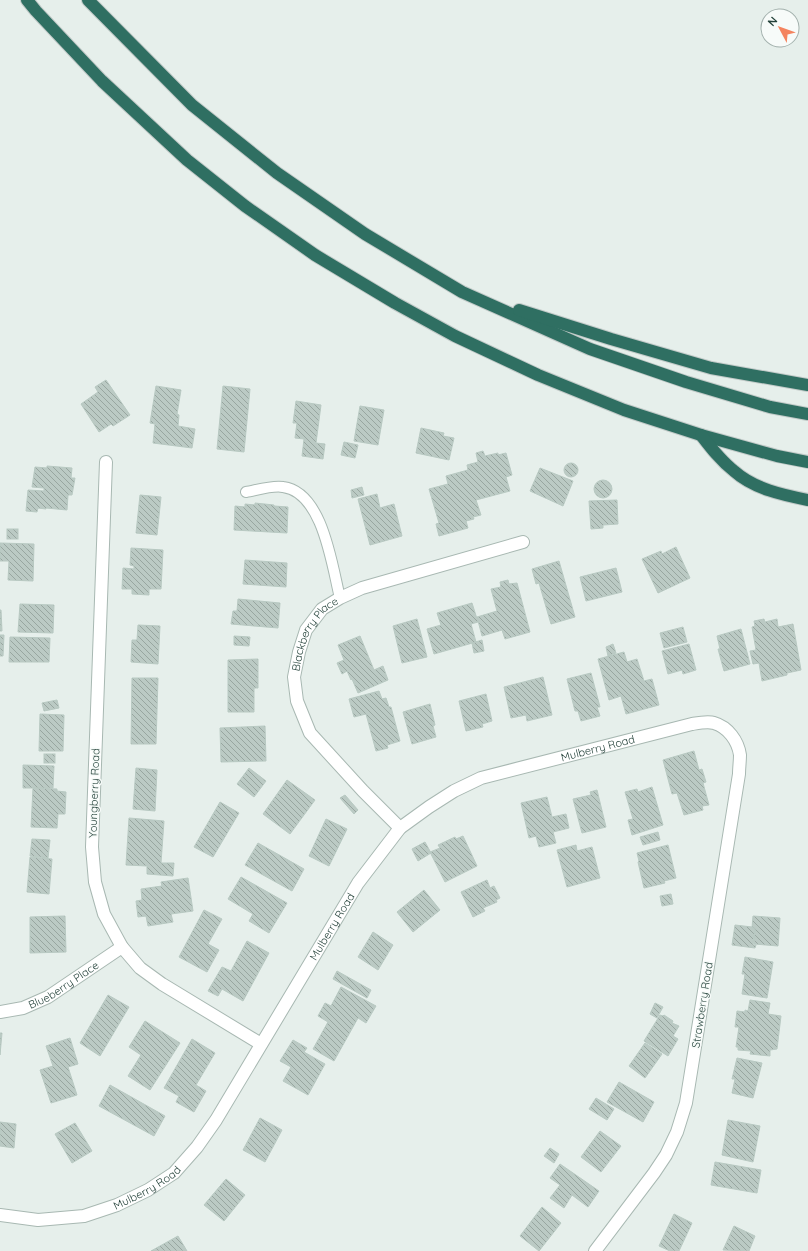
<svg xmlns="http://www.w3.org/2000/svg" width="808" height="1251" font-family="Quicksand,sans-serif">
<defs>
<pattern id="building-back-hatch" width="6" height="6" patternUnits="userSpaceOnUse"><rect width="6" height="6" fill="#bbcac4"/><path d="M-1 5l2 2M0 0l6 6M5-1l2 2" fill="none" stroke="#98a6a0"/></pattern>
</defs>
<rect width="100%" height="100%" fill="#e6efeb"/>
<g fill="url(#building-back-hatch)" stroke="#b8c9c2">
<polygon points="106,380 130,415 113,426 111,424 99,432 81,404 98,392 95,387"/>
<polygon points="156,386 181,390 177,414 179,415 178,426 195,429 192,448 153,443 155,424 150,423"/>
<polygon points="223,386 250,389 244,452 217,449"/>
<polygon points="296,401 321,405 316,443 325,444 323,459 302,456 304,439 295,438 297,423 293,423"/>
<polygon points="360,406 384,410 378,445 354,441"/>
<polygon points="421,428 444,433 443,436 454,438 449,460 416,453"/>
<polygon points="344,442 358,445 355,458 341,455"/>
<polygon points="483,451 485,456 498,453 498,455 506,453 512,475 506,477 510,491 476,500 481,515 473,517 474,519 466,521 468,528 439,536 436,524 439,523 429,489 448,484 446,476 468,470 467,465 478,462 476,453"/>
<circle cx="571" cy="470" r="7"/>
<polygon points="47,466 72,468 71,478 75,478 72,495 68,495 67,510 46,508 46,509 38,508 37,512 26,511 28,490 44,491 44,488 32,487 35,467 47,468"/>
<polygon points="540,468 573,481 563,506 530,491"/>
<circle cx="603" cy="489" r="9"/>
<polygon points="362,487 364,495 352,498 351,490"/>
<polygon points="377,494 380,508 394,504 402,536 370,545 358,499"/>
<polygon points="140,495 161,497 157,535 136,533"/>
<polygon points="617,500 618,524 603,525 603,528 591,529 589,501"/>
<polygon points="255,503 274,505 274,506 288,507 287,533 234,530 235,506 245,507 245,504 255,505"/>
<rect x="7" y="529" width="11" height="10"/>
<polygon points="0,543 34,544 33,581 8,580 9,561 0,561"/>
<polygon points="676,547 690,578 658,593 642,559 661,551 662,554"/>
<polygon points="131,548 163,550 161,589 149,589 149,595 132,594 132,589 122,589 123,568 134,569 134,566 130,565"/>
<polygon points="245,560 287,563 286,587 243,584"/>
<polygon points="559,561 575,617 551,624 539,583 536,584 532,569"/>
<polygon points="616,568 622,592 586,601 580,577"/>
<polygon points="508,580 509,584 517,583 530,632 505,639 502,630 482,636 477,617 497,611 491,589 501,587 500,582"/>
<polygon points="238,599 280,603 278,628 231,624 233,611 237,611"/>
<polygon points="472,603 478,622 471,624 476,642 434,654 427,629 441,625 437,613"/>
<polygon points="20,604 54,605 53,633 18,632"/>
<polygon points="0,610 1,610 2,631 0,631"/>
<polygon points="417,619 427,657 402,663 393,626"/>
<polygon points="764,619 765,622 777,619 778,627 793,624 801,670 787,673 787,675 762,681 759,663 753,664 750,651 756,650 752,627 755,626 754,621"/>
<polygon points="138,625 160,626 158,664 131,662 132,640 137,640"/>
<polygon points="683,627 687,642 664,648 660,633"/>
<polygon points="741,629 750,664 724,671 718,649 720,649 717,636"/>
<polygon points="0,635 4,635 3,656 0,656"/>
<polygon points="234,636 250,637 249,646 234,645"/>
<polygon points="360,636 374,670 383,666 388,680 358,693 352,679 351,680 347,671 342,674 337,663 344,660 338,645"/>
<polygon points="10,637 50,638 49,662 9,662"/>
<polygon points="482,640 484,651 474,653 472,643"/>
<polygon points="613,644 616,653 608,656 606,647"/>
<polygon points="689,644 696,670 683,674 682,670 668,674 662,651"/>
<polygon points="624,652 627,662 637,659 644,681 652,679 659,705 626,714 621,696 609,700 598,659"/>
<polygon points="258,659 258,688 254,688 254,712 228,712 228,660"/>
<polygon points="591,673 600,707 597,707 600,716 581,721 578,711 575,711 567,679"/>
<polygon points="543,677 552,715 527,721 526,715 511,718 504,687"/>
<polygon points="132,678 158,678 156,744 131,744"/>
<polygon points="379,691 382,699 386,698 389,707 391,707 400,741 387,745 388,748 376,751 366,714 354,717 349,699"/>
<polygon points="486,694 492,721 482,724 483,727 466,731 459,701"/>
<polygon points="57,700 59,708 44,711 42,703"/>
<polygon points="430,704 435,725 433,726 436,737 412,744 403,712"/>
<polygon points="40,714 64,715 63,751 39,751"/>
<polygon points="265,726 266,761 221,762 220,728"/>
<polygon points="694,751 699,770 702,769 706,782 703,783 709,805 702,806 703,810 684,815 677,793 672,794 663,760"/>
<rect x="44" y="754" width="11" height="9"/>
<polygon points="23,765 54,766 53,788 23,788"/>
<polygon points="136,768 157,770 155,811 133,809"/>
<polygon points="249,768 266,781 254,797 237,784"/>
<polygon points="287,780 315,800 290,834 263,814"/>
<polygon points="652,787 663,825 632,835 628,820 633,819 625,792 637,789 638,792"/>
<polygon points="33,788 57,789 57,791 66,792 65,814 58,814 57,828 31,827"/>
<polygon points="597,790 606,827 582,833 573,799 591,795 590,792"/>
<polygon points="345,795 358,810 354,814 340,798"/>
<polygon points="547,797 552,817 566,814 569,828 553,832 556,843 539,847 536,836 529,838 521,803"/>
<polygon points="220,802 239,813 213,857 194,847"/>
<polygon points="129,818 164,821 161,863 174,863 173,876 147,874 147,866 126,865"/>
<polygon points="326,819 347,829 329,866 309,856"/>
<polygon points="658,832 660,840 643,845 640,837"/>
<polygon points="463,836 477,866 445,882 430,852 440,848 438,845 455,837 456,839"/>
<polygon points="32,839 50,840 48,858 30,856"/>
<polygon points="425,842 431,853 418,861 412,849"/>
<polygon points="258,843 304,869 292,891 245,865"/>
<polygon points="576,845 577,851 592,847 600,878 567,887 557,850"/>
<polygon points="668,845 676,878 664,881 665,883 644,888 638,862 639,861 637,853"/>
<polygon points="30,857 52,859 49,894 27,892"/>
<polygon points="241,877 287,903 269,933 249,921 253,914 228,899"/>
<polygon points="188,878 193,911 171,914 173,922 148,926 146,916 138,917 136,901 142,900 141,889 162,886 161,882"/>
<polygon points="487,880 490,888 494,886 500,898 496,900 497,902 483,908 485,911 473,917 461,892"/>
<polygon points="424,890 440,910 413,932 397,912"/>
<polygon points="671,894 673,904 662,906 660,896"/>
<polygon points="204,910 222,919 208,944 219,950 207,972 179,957"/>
<polygon points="65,916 66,952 30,953 30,917"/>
<polygon points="753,916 780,918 778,946 754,944 755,928 752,928"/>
<polygon points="735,925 752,927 752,928 755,928 753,945 756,945 755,948 732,945"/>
<polygon points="373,932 393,945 378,970 358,957"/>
<polygon points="247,941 269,953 243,1001 222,989 218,996 208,991 222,967 231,971"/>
<polygon points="745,957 773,962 767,998 742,994 745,974 742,974"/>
<polygon points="337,971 371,990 367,998 333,979"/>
<polygon points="341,987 376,1006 366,1023 358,1018 334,1061 313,1049 328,1022 318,1016 325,1003 331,1006"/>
<polygon points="108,995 129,1007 100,1056 80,1043"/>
<polygon points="750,1000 770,1003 768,1014 781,1016 777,1049 770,1050 770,1056 750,1054 751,1051 738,1050 738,1047 736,1047 739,1027 735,1027 737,1011 745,1012 745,1010 748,1011"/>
<polygon points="655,1003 663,1007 657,1018 650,1014"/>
<polygon points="660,1015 663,1016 664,1015 673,1021 672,1023 679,1026 673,1036 678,1039 668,1056 644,1041"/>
<polygon points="145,1021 180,1043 150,1090 128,1076 141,1055 129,1047"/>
<polygon points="0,1033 2,1033 0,1055"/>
<polygon points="70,1038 78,1064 68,1067 77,1095 51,1103 40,1070 53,1066 46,1046"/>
<polygon points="192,1039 215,1053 196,1085 206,1091 194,1112 176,1102 179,1096 164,1088"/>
<polygon points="293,1040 307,1048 304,1052 325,1064 308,1095 283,1081 291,1067 280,1061"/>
<polygon points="645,1043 662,1054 645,1078 629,1066"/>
<polygon points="737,1058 762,1063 753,1098 732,1093 735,1079 732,1079"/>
<polygon points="619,1082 654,1102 643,1122 607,1102"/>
<polygon points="110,1085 165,1116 154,1136 99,1106"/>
<polygon points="596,1098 614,1109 607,1120 589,1109"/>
<polygon points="260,1118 282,1130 265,1162 243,1150"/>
<polygon points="728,1120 760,1126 753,1162 722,1155"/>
<polygon points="0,1122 16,1124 14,1148 0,1146"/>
<polygon points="75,1123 92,1151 72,1163 55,1134"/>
<polygon points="600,1131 621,1146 601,1172 581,1157"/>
<polygon points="550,1148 559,1154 554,1163 544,1156"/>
<polygon points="715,1162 761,1170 757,1193 711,1185"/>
<polygon points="560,1164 599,1191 588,1207 572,1195 564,1208 550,1198 560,1185 550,1178"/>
<polygon points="226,1179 245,1195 224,1221 204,1205"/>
<polygon points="542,1207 561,1223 539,1251 520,1236"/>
<polygon points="674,1214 692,1223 679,1251 670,1251 659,1246"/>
<polygon points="734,1226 755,1236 749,1251 723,1250"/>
<polygon points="178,1236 187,1251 151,1251"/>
</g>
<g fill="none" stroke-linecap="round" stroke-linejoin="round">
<defs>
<path id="service" d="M246 492C257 490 273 485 283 487 323 492 332 566 340 598"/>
<g id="minor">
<polyline points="106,462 92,847 95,882 104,914 122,947 140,968 162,984 261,1044"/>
<path id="s1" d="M400 828 363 791 310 733 297 701 294 677 299 652 306 630 322 609 340 598 362 588 523 542"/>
<path id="s2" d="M0 1012 23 1008 48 997 122 947"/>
<path id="s3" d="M0 1215 38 1220 84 1216 117 1205 148 1190 174 1173 197 1147 216 1120 358 883 400 828 429 807 454 791 481 778 692 724C698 723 708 721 714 723 728 727 738 741 740 755 740 761 739 768 739 774L686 1103 677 1132 666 1155 654 1173 595 1251"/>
</g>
<g id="motorway">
<polyline points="27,0 36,11 102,81 187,160 245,206 315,255 395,303 455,336 538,375 624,410 701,435 777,456 808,462"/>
<polyline points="88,0 192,105 277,173 365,234 462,292 590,349 686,382 770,407 808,414"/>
<polyline points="519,310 611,339 711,368 808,385"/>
<path d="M701 435C711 448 721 461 734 471 754 489 783 495 808 500"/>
</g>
</defs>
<use href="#service" stroke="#a8b8b2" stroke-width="12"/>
<use href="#minor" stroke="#a8b8b2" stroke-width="14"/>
<use href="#motorway" stroke="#c2cac8" stroke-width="14"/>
<use href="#service" stroke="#fff" stroke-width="10"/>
<use href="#minor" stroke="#fff" stroke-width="12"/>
<use href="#motorway" stroke="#2f6f62" stroke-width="12"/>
</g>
<g text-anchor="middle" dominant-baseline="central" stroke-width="3" stroke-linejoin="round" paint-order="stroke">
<g font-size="11" fill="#24423a" stroke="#f7fbf9">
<text stroke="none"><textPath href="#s1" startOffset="239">Blackberry Place</textPath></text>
<text stroke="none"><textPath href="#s3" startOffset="814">Mulberry Road</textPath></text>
<text transform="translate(94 793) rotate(-88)">Youngberry Road</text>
<text stroke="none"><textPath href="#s3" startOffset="478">Mulberry Road</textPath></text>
<text stroke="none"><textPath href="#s2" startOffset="70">Blueberry Place</textPath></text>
<text transform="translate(702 1005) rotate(-81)">Strawberry Road</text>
<text stroke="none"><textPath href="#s3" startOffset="154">Mulberry Road</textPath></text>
</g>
</g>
<g transform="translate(780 28) rotate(311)"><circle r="19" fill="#f7fbf9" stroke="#a3b1ad"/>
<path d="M0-3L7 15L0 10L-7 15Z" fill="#f4845f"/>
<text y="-6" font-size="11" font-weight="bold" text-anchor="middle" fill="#24423a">N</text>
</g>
</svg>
